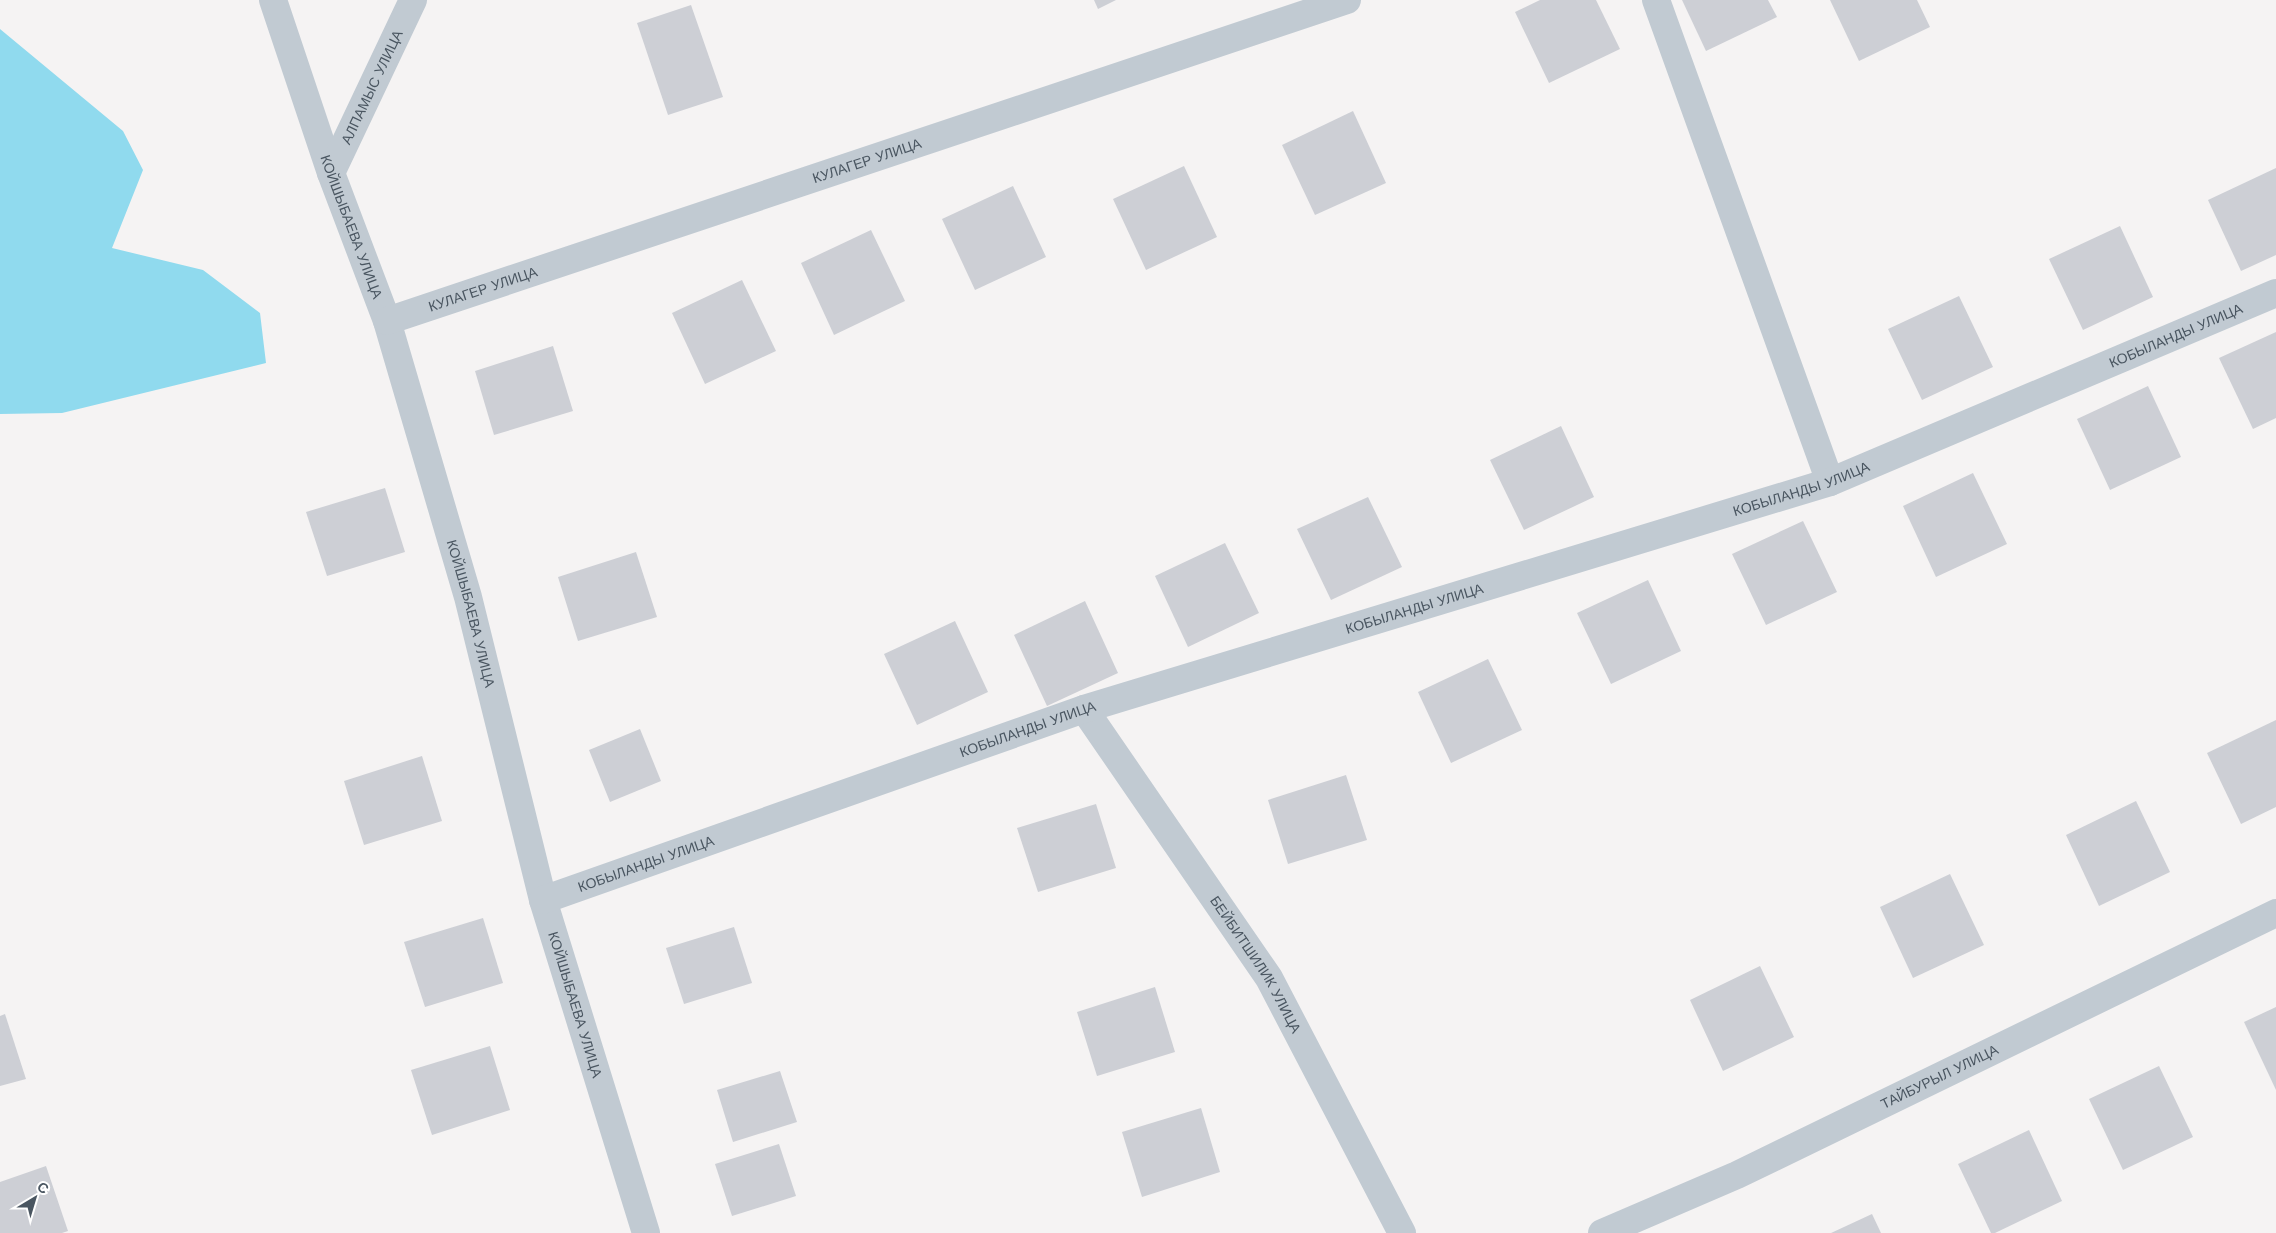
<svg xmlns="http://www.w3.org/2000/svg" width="2276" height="1233" font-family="'Work Sans',sans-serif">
<rect width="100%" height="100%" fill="#f5f3f3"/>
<polygon fill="#90daee" points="0,29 123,131 143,170 112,248 203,270 260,313 266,363 62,413 0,414"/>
<g fill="#cdcfd5">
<polygon points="1094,0 1116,0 1098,9"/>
<polygon points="1540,0 1596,0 1620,49 1549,83 1515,12"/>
<polygon points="1682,0 1768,0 1777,17 1706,51"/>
<polygon points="1830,0 1917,0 1930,27 1859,61"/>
<polygon points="691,5 723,97 668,115 637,23"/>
<polygon points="1353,111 1386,183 1315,215 1282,145"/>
<polygon points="1184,166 1217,237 1146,270 1113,199"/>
<polygon points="2276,168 2276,255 2241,271 2208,200"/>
<polygon points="1013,186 1046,257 975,290 942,219"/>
<polygon points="2120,226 2153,297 2083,330 2049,259"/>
<polygon points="871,230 905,301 834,335 801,263"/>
<polygon points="742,280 776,351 705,384 672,313"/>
<polygon points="1959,296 1993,367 1922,400 1888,329"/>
<polygon points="2276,332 2276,418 2253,429 2219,358"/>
<polygon points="553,346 573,411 494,435 475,371"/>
<polygon points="2148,386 2181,457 2110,490 2077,419"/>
<polygon points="1561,426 1594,497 1524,530 1490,460"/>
<polygon points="1973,473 2007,544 1936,577 1903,506"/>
<polygon points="385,488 405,552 327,576 306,512"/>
<polygon points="1368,497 1402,567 1331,600 1297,529"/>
<polygon points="1803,521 1837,592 1766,625 1732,554"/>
<polygon points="1225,543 1259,613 1188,647 1155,576"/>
<polygon points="636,552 657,617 578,641 558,577"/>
<polygon points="1648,580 1681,651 1611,684 1577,613"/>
<polygon points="1085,601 1118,673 1047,706 1014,635"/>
<polygon points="955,621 988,692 917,725 884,654"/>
<polygon points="1488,659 1522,730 1451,763 1418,692"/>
<polygon points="2276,720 2276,807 2241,824 2207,753"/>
<polygon points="640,729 661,781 610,802 589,750"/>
<polygon points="422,756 442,821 364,845 344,781"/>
<polygon points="1346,775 1367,840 1288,864 1268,800"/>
<polygon points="2136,801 2170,872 2099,906 2066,835"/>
<polygon points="1096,804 1116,868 1038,892 1017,828"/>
<polygon points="1950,874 1984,945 1913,978 1880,907"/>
<polygon points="483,918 503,983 425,1007 404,942"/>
<polygon points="734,927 752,983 684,1004 666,948"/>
<polygon points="1760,966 1794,1037 1723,1071 1690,1000"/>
<polygon points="1155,987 1175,1052 1097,1076 1077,1012"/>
<polygon points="2276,1007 2276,1090 2244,1022"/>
<polygon points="5,1014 26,1079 0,1086 0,1016"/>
<polygon points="490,1046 510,1110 432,1135 411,1070"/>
<polygon points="2159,1066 2193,1137 2123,1170 2089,1099"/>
<polygon points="780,1071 797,1122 733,1142 717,1090"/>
<polygon points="1201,1108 1220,1172 1142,1197 1122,1132"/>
<polygon points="2029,1130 2062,1201 1995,1233 1991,1233 1958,1164"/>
<polygon points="779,1144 796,1196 732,1216 715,1164"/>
<polygon points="46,1166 68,1231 62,1233 0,1233 0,1182"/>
<polygon points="1872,1214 1881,1233 1831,1233"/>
</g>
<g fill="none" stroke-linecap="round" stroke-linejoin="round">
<g stroke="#c1cad2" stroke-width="28">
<path id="s1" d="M273 0 331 173 387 321 468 597 543 900 646 1233"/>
<polyline points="1656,0 1830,482"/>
<path id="s2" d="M331 173 413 0"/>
<path id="s3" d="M387 321 1347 0"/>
<path id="s4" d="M1084 709 1269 978 1402 1233"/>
<path id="s5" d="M543 900 1084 709 1830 482 2276 293"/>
<path id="s6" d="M1602 1233 1737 1175 2276 913"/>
</g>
</g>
<g text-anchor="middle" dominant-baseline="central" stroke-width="4" stroke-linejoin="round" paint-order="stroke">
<g font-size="14" fill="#4a5661" stroke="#fff">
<text stroke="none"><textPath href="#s2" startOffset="95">АЛПАМЫС УЛИЦА</textPath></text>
<text stroke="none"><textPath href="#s3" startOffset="506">КУЛАГЕР УЛИЦА</textPath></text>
<text stroke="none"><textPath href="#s1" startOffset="240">КОЙШЫБАЕВА УЛИЦА</textPath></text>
<text stroke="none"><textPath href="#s3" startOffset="101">КУЛАГЕР УЛИЦА</textPath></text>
<text stroke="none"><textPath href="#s5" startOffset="1729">КОБЫЛАНДЫ УЛИЦА</textPath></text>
<text stroke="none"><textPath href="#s5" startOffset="1324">КОБЫЛАНДЫ УЛИЦА</textPath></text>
<text stroke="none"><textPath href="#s5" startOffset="919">КОБЫЛАНДЫ УЛИЦА</textPath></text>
<text stroke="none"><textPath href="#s1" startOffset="645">КОЙШЫБАЕВА УЛИЦА</textPath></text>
<text stroke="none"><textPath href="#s5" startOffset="514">КОБЫЛАНДЫ УЛИЦА</textPath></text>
<text stroke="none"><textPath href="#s5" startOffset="109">КОБЫЛАНДЫ УЛИЦА</textPath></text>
<text stroke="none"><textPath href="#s4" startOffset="308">БЕЙБИТШИЛИК УЛИЦА</textPath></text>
<text stroke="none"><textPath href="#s1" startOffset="1050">КОЙШЫБАЕВА УЛИЦА</textPath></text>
<text stroke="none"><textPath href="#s6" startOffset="372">ТАЙБУРЫЛ УЛИЦА</textPath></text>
</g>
</g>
<g transform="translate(35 1198) rotate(38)" stroke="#ffffff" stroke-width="4" paint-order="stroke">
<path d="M0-4L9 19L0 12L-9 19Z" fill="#4a5661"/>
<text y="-8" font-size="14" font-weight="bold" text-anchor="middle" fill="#4a5661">С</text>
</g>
</svg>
